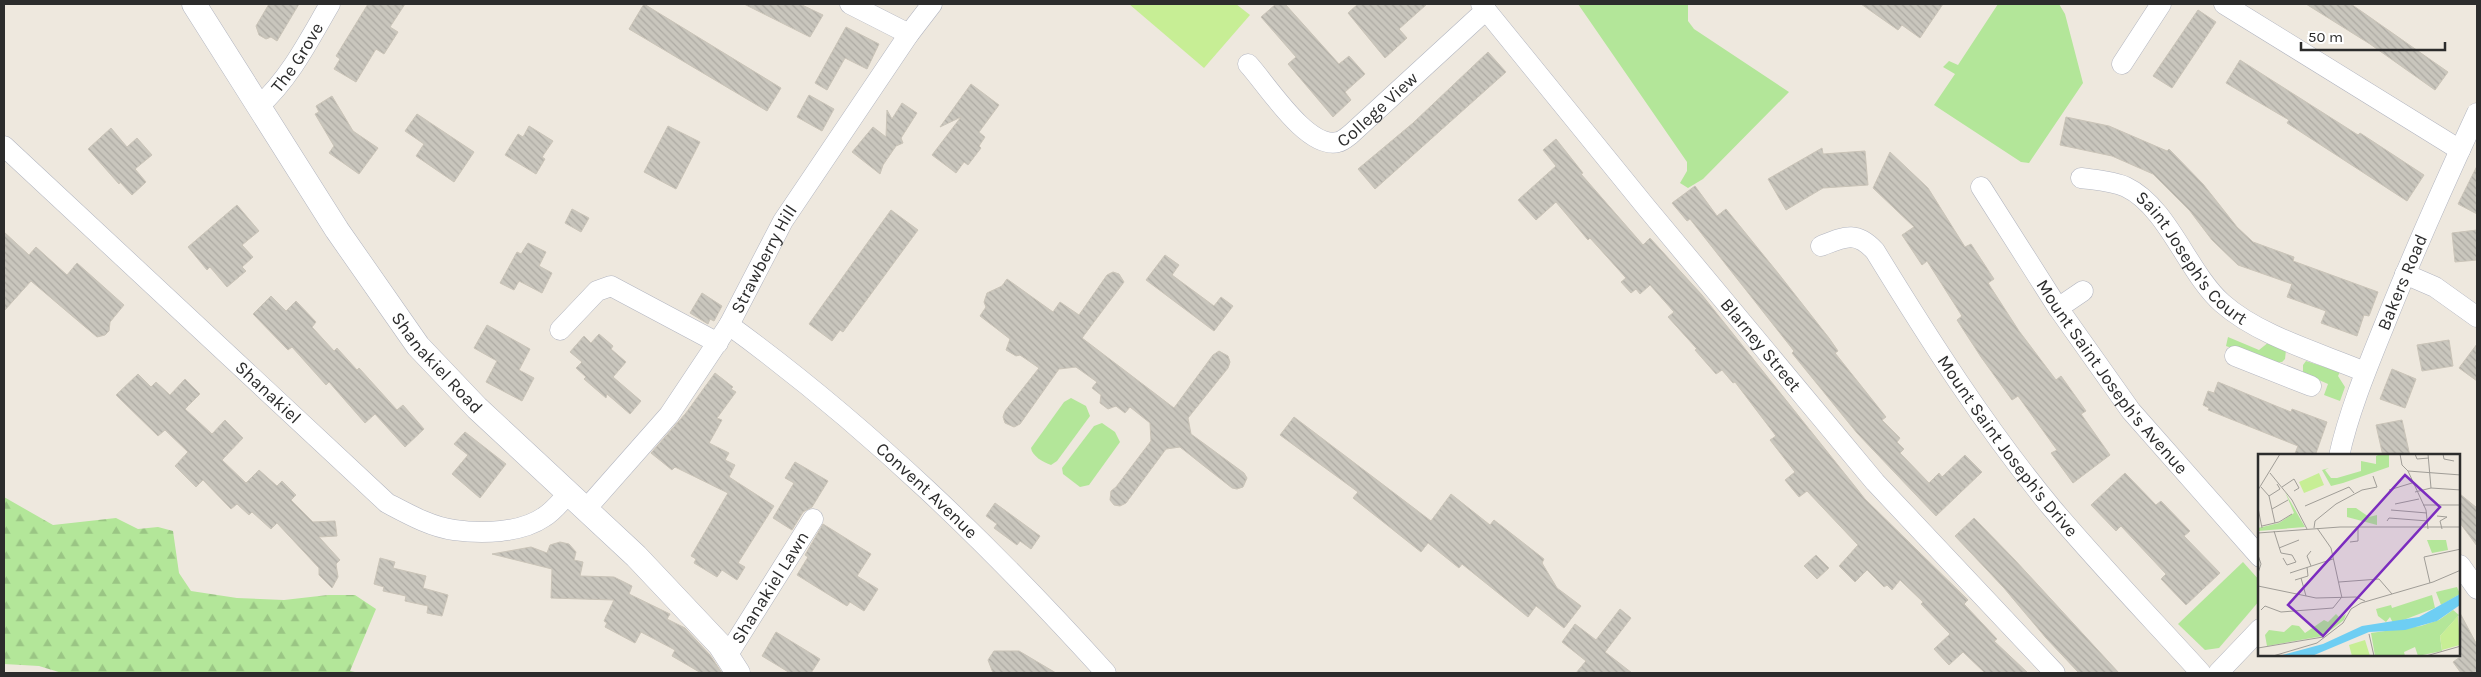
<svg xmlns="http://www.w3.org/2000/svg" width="2481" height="677" font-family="Karla,sans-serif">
<defs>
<pattern id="forest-firs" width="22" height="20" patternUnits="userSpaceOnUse" patternTransform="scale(1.25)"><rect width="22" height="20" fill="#b3e699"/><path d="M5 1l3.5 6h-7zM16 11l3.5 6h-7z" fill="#9ac584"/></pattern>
<pattern id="building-back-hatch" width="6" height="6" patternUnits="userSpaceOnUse" patternTransform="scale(1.25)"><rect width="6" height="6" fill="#c9c6bd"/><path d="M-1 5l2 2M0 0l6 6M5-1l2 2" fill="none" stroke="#adaaa3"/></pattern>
</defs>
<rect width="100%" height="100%" fill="#eee8de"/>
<g fill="#b3e699">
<polygon points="1578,4 1688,4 1688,21 1694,29 1789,92 1703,179 1688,188 1680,183 1687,171 1687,162"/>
<polygon points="1998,4 2059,4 2065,14 2083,83 2029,163 2021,162 1934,105 1955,74 1943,67 1949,61 1958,65"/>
<polygon points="2228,337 2259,350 2269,342 2286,350 2285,359 2282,362 2271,363 2226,346"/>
<polygon points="2306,361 2340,372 2338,376 2345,387 2340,401 2324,395 2328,384 2303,373 2303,365"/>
<path d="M1071 398 1086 406 1090 416 1057 461 1051 465C1043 462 1032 456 1031 448L1064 402Z"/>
<polygon points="1102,423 1115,432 1120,442 1089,485 1080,487 1063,474 1062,468 1094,426"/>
<polygon points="2243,562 2260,581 2260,600 2219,648 2205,650 2178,624"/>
</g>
<polygon fill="url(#forest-firs)" points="4,497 53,525 116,518 138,529 158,527 173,531 179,573 191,591 237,598 284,600 328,595 355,595 376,609 350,671 360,673 62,673 39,666 4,664"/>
<polygon fill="#c7ee95" points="1129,4 1236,4 1250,15 1204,68"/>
<g fill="url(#building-back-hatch)" stroke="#cac4b8">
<polygon points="269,4 299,4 277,41 271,37 266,39 259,35 256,26"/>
<polygon points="368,4 405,4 390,27 398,32 384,54 376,49 356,82 334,69 340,59 336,56"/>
<polygon points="644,4 781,88 767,111 629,29"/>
<polygon points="744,4 800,4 823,15 810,37"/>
<polygon points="1276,4 1285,4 1339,64 1349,56 1365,74 1345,92 1351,100 1333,117 1288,64 1296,57 1261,17"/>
<polygon points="1358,4 1427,4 1399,29 1407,38 1385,58 1348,13"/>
<polygon points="1861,4 1943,4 1920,38 1902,25 1898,30"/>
<polygon points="2306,4 2351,4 2448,72 2435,90 2370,44"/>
<polygon points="2198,10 2216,22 2172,88 2153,76"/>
<polygon points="846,27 879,44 867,69 845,58 827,90 815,83"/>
<polygon points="1488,52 1506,72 1375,189 1358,169 1413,123"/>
<polygon points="2240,60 2358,135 2360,133 2424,175 2407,201 2287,123 2289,120 2226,83"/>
<polygon points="971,84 999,105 979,132 985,137 979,146 981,148 968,165 964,162 956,173 932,155 961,117 940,127"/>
<polygon points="809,95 834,109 822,131 797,117"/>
<polygon points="332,96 353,131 378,148 359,174 329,153 334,146 315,114 319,112 316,106"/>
<polygon points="902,103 917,113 901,138 903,143 896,146 883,165 880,174 852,152 873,127 886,137 887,110 892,119"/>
<polygon points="417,114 474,152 454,182 416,156 424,144 405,131"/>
<polygon points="2066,117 2109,126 2167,151 2169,149 2203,184 2237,227 2253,242 2294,257 2293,261 2378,292 2369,316 2364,315 2357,336 2321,323 2326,311 2287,297 2292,284 2238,265 2212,240 2190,211 2153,174 2112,156 2060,145"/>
<polygon points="529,126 553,141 542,157 545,159 536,174 505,155 518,134 523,137"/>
<polygon points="668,126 700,142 676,189 644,172"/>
<polygon points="111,128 127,147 137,138 152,155 135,169 146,182 132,195 120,182 119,184 88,149"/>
<polygon points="1556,139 1583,173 1581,174 1643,245 1650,238 1702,295 1865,499 1968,600 1964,604 1997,639 1994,641 2028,673 1985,673 1963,652 1949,665 1934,649 1950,634 1921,604 1923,602 1900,580 1892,590 1887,585 1884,587 1867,570 1855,582 1839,566 1858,545 1807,491 1799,497 1785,480 1795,472 1770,440 1776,436 1735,382 1733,383 1722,370 1716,374 1695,350 1697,349 1668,317 1674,312 1650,285 1640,294 1636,289 1631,293 1621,282 1626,278 1590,238 1588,240 1556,202 1536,220 1518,200 1556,166 1543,150"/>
<polygon points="1822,148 1823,154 1865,151 1868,185 1823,188 1786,210 1768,179"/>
<polygon points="1890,152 1928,188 1965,247 1971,244 1994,279 1988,283 2019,331 2056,380 2061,376 2086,411 2081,414 2110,455 2073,483 2051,453 2057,450 2018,396 2012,400 1981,357 1957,320 1962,316 1927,261 1922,265 1902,235 1914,227 1873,188"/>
<polygon points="2477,166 2477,214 2458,204"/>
<polygon points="1695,186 1717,216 1726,209 1778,273 1829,338 1838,351 1835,353 1886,417 1882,420 1900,438 1897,442 1904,449 1900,453 1929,483 1939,473 1942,477 1965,455 1982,472 1936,516 1857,433 1792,353 1794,351 1690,219 1687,221 1672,203"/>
<polygon points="237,205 259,231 242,245 253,257 242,267 246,271 227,287 210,267 207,270 188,247"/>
<polygon points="572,209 589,218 581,232 565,223"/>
<polygon points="891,210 918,230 843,332 840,330 832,341 809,324"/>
<polygon points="2477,230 2477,260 2455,262 2452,233"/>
<polygon points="4,232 29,255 36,247 67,275 77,263 124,305 110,322 109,331 105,335 97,337 31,281 4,311"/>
<polygon points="528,243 546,252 539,266 552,273 542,293 519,281 514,290 500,283 517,252 521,254"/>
<polygon points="1165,255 1179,265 1172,275 1214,306 1221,297 1233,306 1214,331 1146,280"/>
<polygon points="1113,272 1119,274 1124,282 1082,338 1174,408 1213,355 1219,351 1228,356 1230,362 1228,368 1188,418 1191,434 1244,473 1247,478 1243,487 1237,489 1232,488 1180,447 1166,449 1126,503 1120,506 1114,505 1110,500 1111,491 1116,487 1151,441 1150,423 1130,407 1125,413 1116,406 1108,409 1100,403 1101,395 1092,388 1097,382 1076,367 1059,369 1020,424 1014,427 1005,423 1003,417 1005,411 1039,368 1020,355 1016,356 1006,350 1010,339 980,316 986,307 984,302 987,293 1002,286 1007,279 1053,312 1060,302 1079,315 1107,275"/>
<polygon points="702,293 722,306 714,321 710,319 708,324 690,313"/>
<polygon points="271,296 286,311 296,301 316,322 312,327 334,351 337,348 357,370 359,368 397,410 403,405 424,429 405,447 375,414 365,423 329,382 326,385 292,347 288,350 253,314"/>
<polygon points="487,325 530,349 519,370 534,378 522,401 486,382 497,361 474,348"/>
<polygon points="599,334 613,346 611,349 626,362 613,377 641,401 630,414 607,394 606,398 584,379 586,377 576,368 582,362 570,352 584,336 591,343"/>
<polygon points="2449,340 2453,366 2422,371 2417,345"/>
<polygon points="2477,344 2477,381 2459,368"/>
<polygon points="2392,369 2416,379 2405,408 2380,399"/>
<polygon points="715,373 733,387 731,389 736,392 717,418 722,420 709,443 729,453 725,460 735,465 729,477 774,506 738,563 745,567 737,580 722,570 717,577 694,563 696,559 691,556 728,493 675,467 672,470 651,453 686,413"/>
<polygon points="138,374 151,387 156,382 170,395 185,379 200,394 185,409 212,434 225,420 243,438 222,460 246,483 259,470 277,486 282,481 296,495 291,500 313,522 335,521 337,536 319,537 340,560 336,564 338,577 332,588 319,575 319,568 277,523 271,529 252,512 249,515 237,504 231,509 203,480 196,487 175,466 188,452 165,430 158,436 116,395"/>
<polygon points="2218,382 2276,406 2291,412 2292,409 2327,422 2315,456 2294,456 2298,446 2208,410 2209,408 2203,405 2208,391 2214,393"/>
<polygon points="1294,417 1431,521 1451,494 1490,525 1494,520 1544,559 1542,563 1557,588 1581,606 1564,628 1536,606 1528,617 1462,564 1459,568 1428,543 1421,552 1353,498 1358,492 1280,435"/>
<polygon points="2402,420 2410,456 2383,456 2376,425"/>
<polygon points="465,432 506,464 480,498 452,474 468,455 454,444"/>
<polygon points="795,462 828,481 812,507 803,512 792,530 773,518 794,483 785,478"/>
<polygon points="2125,473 2156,505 2161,501 2190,531 2184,536 2220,573 2186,605 2161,579 2166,574 2121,526 2116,531 2091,505"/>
<polygon points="2460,494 2477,508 2477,546 2460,523"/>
<polygon points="995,503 1040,536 1031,549 1020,541 1017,545 994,528 997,524 986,516"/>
<polygon points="1974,518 2014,559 2119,673 2079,673 2046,638 2004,588 1955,536"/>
<polygon points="823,524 871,554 857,576 878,589 864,611 850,602 847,606 797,575 808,557 805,555"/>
<polygon points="560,542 569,544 576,552 574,560 583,562 580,576 614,577 632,586 629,594 670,614 667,619 685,628 710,655 722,673 701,673 672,656 675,650 641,632 635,643 605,627 607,623 604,621 614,600 551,598 552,569 492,554 531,547 547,553 550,545"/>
<polygon points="1816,555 1829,568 1817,579 1804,566"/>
<polygon points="380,558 395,562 393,568 426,576 423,588 448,595 442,616 427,613 428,606 405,601 406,596 383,591 384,587 374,584"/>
<polygon points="1620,609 1631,618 1605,652 1632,673 1576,673 1586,661 1562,642 1575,624 1596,640"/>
<polygon points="2460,613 2477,645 2477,673 2461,673 2453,662 2460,657"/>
<polygon points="776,632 820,659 811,673 790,673 762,656"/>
<polygon points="994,651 1019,651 1056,673 993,673 988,660"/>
</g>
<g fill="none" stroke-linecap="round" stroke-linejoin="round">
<defs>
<g id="minor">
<polyline points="850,4 909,34"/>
<path id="s1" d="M1481 4 1646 207 1875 482 2055 673"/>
<polyline points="2224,4 2460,150"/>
<path id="s2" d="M1248 64C1266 83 1307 150 1338 142 1343 141 1347 137 1351 134L1486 10"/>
<polyline points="2122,64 2161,4"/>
<path id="s3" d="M259 106C290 78 309 40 330 4"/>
<path id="s4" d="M4 146 387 503C408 514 431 527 454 530 482 534 521 533 544 517 554 511 561 501 569 493"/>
<path id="s5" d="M2081 178C2095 180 2113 181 2126 187 2168 207 2188 273 2222 303 2259 336 2320 353 2365 372"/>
<path id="s6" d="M1981 187 2058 308 2131 411 2260 557"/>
<path id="s7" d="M1821 246C1844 237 1856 230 1875 251 1929 339 1985 427 2051 507 2099 564 2151 618 2201 673"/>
<polyline points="2405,274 2435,287 2477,317"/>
<polyline points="2058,308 2083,291"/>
<path id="s8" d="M729 325C868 426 991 546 1106 673"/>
<polyline points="560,330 597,291 611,286 718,343"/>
<polyline points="2235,356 2311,386"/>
<path id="s9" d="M2339 456C2350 407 2370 361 2388 316 2416 247 2446 180 2477 113"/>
<path id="s10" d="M586 509 669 415 729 325 783 221 909 34 932 4"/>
<polyline points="2460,565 2477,589"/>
<path id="s11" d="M727 656 813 519"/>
<polyline points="2218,673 2260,629"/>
</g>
<g id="tertiary">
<path id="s12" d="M194 4 337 230 418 346 477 408 636 556 720 645 738 673"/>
</g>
</defs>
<use href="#minor" stroke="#b2b5c0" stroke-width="21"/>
<use href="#tertiary" stroke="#b2b5c0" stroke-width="25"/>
<use href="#minor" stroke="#fff" stroke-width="20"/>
<use href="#tertiary" stroke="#fff" stroke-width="24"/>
</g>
<g text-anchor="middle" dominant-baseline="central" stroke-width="4" stroke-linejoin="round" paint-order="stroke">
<g font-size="18" fill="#2c2c2c" stroke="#fff">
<text stroke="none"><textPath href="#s3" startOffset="62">The Grove</textPath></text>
<text stroke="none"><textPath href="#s2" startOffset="175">College View</textPath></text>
<text stroke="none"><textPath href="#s5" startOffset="144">Saint Joseph's Court</textPath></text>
<text stroke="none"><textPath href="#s10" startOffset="308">Strawberry Hill</textPath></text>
<text stroke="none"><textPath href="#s9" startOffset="185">Bakers Road</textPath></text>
<text stroke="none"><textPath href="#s1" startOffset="441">Blarney Street</textPath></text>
<text stroke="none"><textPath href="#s12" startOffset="434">Shanakiel Road</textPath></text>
<text stroke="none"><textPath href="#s6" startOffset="231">Mount Saint Joseph's Avenue</textPath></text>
<text stroke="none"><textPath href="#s4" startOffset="361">Shanakiel</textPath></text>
<text stroke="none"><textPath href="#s7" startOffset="296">Mount Saint Joseph's Drive</textPath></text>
<text stroke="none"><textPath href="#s8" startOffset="258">Convent Avenue</textPath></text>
<text stroke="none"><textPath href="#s11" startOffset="81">Shanakiel Lawn</textPath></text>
</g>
</g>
<g transform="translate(2258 454)">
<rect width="202" height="202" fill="#eee8de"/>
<path d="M122 0H131V13L85 29 73 32 64 16 71 14 67 16 73 24H79L103 17V7L118 10V2ZM27 38 47 73 0 77V74L21 69 36 59ZM89 54H98L111 63 119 61V71L89 63ZM169 86H188L190 96 174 99ZM174 141 177 154 140 168 135 169 132 163 128 168 120 162 118 155 133 151 134 154Z" fill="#b3e699"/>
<path d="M199 133 202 140 183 151 178 138ZM78 160 82 164 88 160 86 166 65 182 9 192 7 181 11 176 26 178 34 171 41 172 47 179 66 166 70 168Z" fill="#b3e699"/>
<path d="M195 156 201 161 182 182 184 197 160 202 157 193 146 198 147 202H117L113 179 163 172 181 166Z" fill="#b3e699"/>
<path d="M61 19 66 31 46 39 41 28ZM200 162 202 191 184 196 182 182ZM107 186 112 202H94L91 191Z" fill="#c7ee95"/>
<path d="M202 140V151L179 167 147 176 111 178 54 202H21L65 190 104 172 161 163Z" fill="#6ecef3"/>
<path fill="none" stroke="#a09d97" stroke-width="1" d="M142 0 144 11 150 17 168 56 170 75M157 0 159 5 171 4M170 0 173 34M185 0 186 5 196 7M150 17 203 21M12 19 34 46 49 75M3 33 11 42 17 69M24 33 36 25 41 34 36 37M0 36 22 0M131 36 154 29M157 38 173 34 203 36M11 42 22 35 19 30M137 50 161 45M165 51H203M47 52 91 33 96 39M0 54 4 74M14 55 30 46M133 56 169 59M179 62 189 63 182 67 184 75M129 67 131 64 170 67M4 72 21 68 34 60M56 74 57 67 78 50 104 36 119 33 115 22M59 74 73 94 84 144M16 77 23 99 34 101 38 108 29 111 25 104M0 79 82 73H203M92 88 100 87V73M21 94 41 86M53 97 49 102 53 112M0 101 3 110 0 119M32 119 75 105M43 124 48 142M37 126 50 122 49 113M81 128 121 125 134 140M172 129 166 103 203 95M0 132 58 144 98 143 107 147M3 156 7 152 23 158 75 154 83 144M111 180 116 202M0 194 65 183M15 202 59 189 85 169 93 155 103 149 175 128 203 116M168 202 203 192"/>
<path fill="#7b2cbf" fill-opacity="0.15" stroke="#7b2cbf" stroke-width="2.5" d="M147 21 182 53 65 182 30 151Z"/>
<rect width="202" height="202" fill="none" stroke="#2c2c2c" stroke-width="2.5"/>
</g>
<rect width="2481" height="677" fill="none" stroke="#2c2c2c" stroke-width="10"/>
<path d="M2301 42v8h144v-8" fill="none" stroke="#2c2c2c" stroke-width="2.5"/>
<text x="2308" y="42" font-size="15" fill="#2c2c2c" stroke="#ffffff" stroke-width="4" paint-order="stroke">50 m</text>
</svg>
